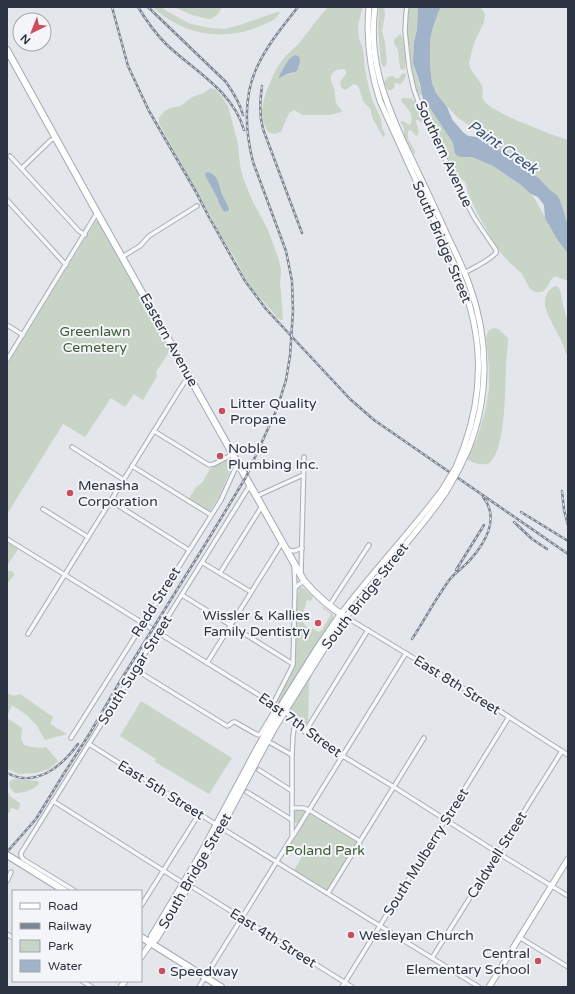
<svg xmlns="http://www.w3.org/2000/svg" width="575" height="994" font-family="'Varela Round',sans-serif">
<rect width="100%" height="100%" fill="#e3e6ea"/>
<g fill="#c8d4c5" fill-rule="evenodd">
<path d="M153 7H162L165 10 188 23 195 25 211 28 224 29 240 25 277 12H280C276 21 267 23 258 27 222 42 181 34 153 7Z"/>
<path d="M175 7H222L218 14 211 19C199 18 186 13 175 7Z"/>
<path d="M328 7H363L358 25 359 38 363 49 365 69 369 89 373 102 381 119 382 128 385 134 384 137H383L372 117 371 110 363 101 359 88 357 85 353 84C350 87 348 89 344 90L341 87 340 82 346 74V71L344 69C336 69 328 73 332 83 332 85 334 87 334 89 336 97 334 105 342 110L341 112 330 115H303L294 110 289 113 281 132 275 134 268 132C265 127 262 119 262 112 263 96 274 70 284 58 289 52 296 47 301 41 310 29 318 18 328 7ZM287 62H300L297 71 291 74 279 76Z"/>
<polygon points="379,7 384,7 385,15 382,31 385,42 387,63 385,66 384,67 382,65 381,63 378,29"/>
<path d="M408 7H418L417 30 414 41 413 63 422 94 420 96C409 86 411 62 409 48 408 34 406 21 408 7Z"/>
<polygon points="441,7 480,7 484,12 485,14 484,22 474,43 469,63 471,70 482,85 483,92 482,97 485,102 492,108 511,118 550,134 568,140 568,225 560,200 557,195 550,190 539,178 531,173 520,161 510,154 505,153 499,149 481,134 457,117 443,102 436,93 432,83 430,66 430,41 432,30 438,13"/>
<path d="M400 34 402 37C404 47 408 61 404 70H401L400 67 398 50 394 43V40Z"/>
<path d="M406 73C406 77 403 83 400 84L395 83 394 88 392 90H388L386 87 384 82 388 77 393 76 396 79 399 78 402 74Z"/>
<path d="M211 88 216 90 222 97 228 106 238 144 240 165 243 178 253 202 268 230 279 260 281 271 280 283 281 293 283 320H281L277 318 273 312 255 292 245 278 235 258 221 237 211 216 203 204 159 123V118L160 116 165 111 170 108 181 106 192 97 204 93ZM212 173C219 180 220 187 223 196 224 200 227 204 229 208L218 200Z"/>
<path d="M403 98C407 98 410 98 413 100 420 104 425 116 425 124H424L418 120H416C416 126 421 130 417 136L415 135 411 130 408 131V139L415 151V154H414L404 135V127L400 122 403 121 409 125 411 124C415 110 405 110 401 99Z"/>
<polygon points="424,104 426,104 430,108 453,143 454,150 461,157 472,157 493,166 521,185 531,194 536,201 557,239 568,254 568,281 557,277 554,277 551,280 547,287 544,291 541,292 535,292 530,289 528,285 522,274 509,262 499,251 477,213 468,193 466,184 465,182 458,176 451,164"/>
<polygon points="96,221 98,221 171,349 156,372 157,376 143,400 134,394 125,407 111,398 85,437 63,424 7,514 7,365"/>
<path d="M555 286 558 287 560 290 563 305 568 322V358C565 352 564 346 561 340 557 331 544 311 545 302 545 295 549 289 555 286Z"/>
<path d="M494 328 498 329 508 338C508 348 506 358 506 368 505 388 506 451 489 463 484 466 473 463 468 460V458L473 445 477 439 486 408 489 388V368L486 337 489 330Z"/>
<polygon points="231,457 234,462 219,497 209,512 189,499 196,487 202,483 210,469"/>
<polygon points="7,542 18,549 7,566"/>
<polygon points="7,571 11,571 14,573 14,575 7,584"/>
<path d="M301 587 305 589 313 597 311 601 307 600 302 617C302 624 306 626 311 629L312 628 315 630 319 632 322 630 331 614 322 608 323 607 333 614 334 619 280 703H278L277 701 295 664 297 594 298 593 299 588Z"/>
<polygon points="309,675 311,677 309,682 308,723 305,727 303,728 289,714 289,711"/>
<path d="M7 693C12 696 15 696 20 694L53 717 50 724 67 734 45 740 37 726 28 716 12 705 7 716Z"/>
<polygon points="141,701 232,758 209,794 155,762 156,759 120,736"/>
<path d="M7 718 22 728 21 739 24 745C32 747 38 749 46 747L58 761 49 769 36 773 19 774 7 769Z"/>
<path d="M13 779H17L38 781 39 784C33 790 24 793 15 793L10 788 9 782Z"/>
<path d="M7 791 11 797 20 803C20 806 20 809 17 810L12 808 10 809V812L8 813 7 812Z"/>
<polygon points="295,810 303,810 305,812 299,822 297,824 294,821 294,812"/>
<polygon points="310,813 357,842 327,890 294,870 303,855 289,846"/>
</g>
<g fill="#a0b3c9">
<polygon points="418,7 441,7 438,13 432,30 430,41 430,66 432,83 436,93 447,107 452,119 454,127 461,135 477,137 481,134 499,149 505,153 514,156 531,173 539,178 550,190 557,195 560,200 568,225 568,254 557,239 545,218 544,205 538,197 531,194 521,185 493,166 472,157 461,157 456,155 454,150 453,143 430,108 423,100 422,95 420,84 413,63 414,41 417,30"/>
<path d="M295 55 298 56 300 59V62L297 71 295 72 287 74 279 78V76C284 68 287 59 295 55Z"/>
<path d="M207 172C220 174 219 189 224 198 226 203 229 206 229 210L228 211 224 212C221 207 218 202 217 197L206 177 205 174Z"/>
</g>
<g fill="none" stroke-linecap="round" stroke-linejoin="round">
<polyline stroke="#a0b3c9" stroke-width="5.5" points="449,120 462,135 468,139"/>
<defs>
<g id="street">
<path d="M407 7 406 13 405 31 409 68 414 90 421 109 432 132 469 208 475 219 496 250V253C487 262 475 267 464 273"/>
<polyline points="10,156 79,231 85,235"/>
<polyline points="22,168 51,140 56,138"/>
<polyline points="7,200 66,265"/>
<polyline points="122,257 140,246 149,236 197,206"/>
<polyline points="7,325 23,335"/>
<polyline points="7,360 97,213"/>
<polyline points="154,431 209,465 214,464 233,454"/>
<polyline points="72,447 124,480"/>
<polyline points="132,466 211,515"/>
<polyline points="257,496 303,475"/>
<polyline points="111,501 189,550"/>
<polyline points="43,509 88,537"/>
<polyline points="7,539 280,708 285,711 301,729 313,738 394,787 498,853 568,896"/>
<polyline points="288,550 294,551 302,548"/>
<polyline points="203,563 251,592"/>
<polyline points="294,566 295,588"/>
<polyline points="220,573 262,506"/>
<polyline points="301,574 304,457"/>
<polyline points="182,595 293,664"/>
<polyline points="329,606 369,545"/>
<polyline points="346,617 478,697 568,755"/>
<polyline points="28,634 180,389 186,380 189,377"/>
<polyline points="207,663 280,546 283,543"/>
<path d="M136 670 227 726C231 726 231 721 235 722L256 734 259 735 261 733 273 713 278 710"/>
<polyline points="273,704 292,667 293,664 295,588 298,585 304,581"/>
<polyline points="305,732 368,630"/>
<polyline points="71,738 221,500 235,469 239,464"/>
<polyline points="271,743 292,755"/>
<polyline points="89,744 220,827 479,987"/>
<polyline points="259,770 292,791"/>
<polyline points="247,792 292,820"/>
<polyline points="53,801 180,881"/>
<polyline points="292,808 303,808 309,810 360,841"/>
<polyline points="293,836 406,653"/>
<polyline points="7,881 11,872"/>
<polyline points="194,888 352,987"/>
<polyline points="75,891 23,859 21,856 21,853 250,485"/>
<polyline points="328,893 424,738"/>
<polyline points="141,906 199,814"/>
<polyline points="7,934 13,938"/>
<polyline points="519,937 568,967"/>
<polyline points="432,958 562,751"/>
<polyline points="82,981 92,987"/>
<polyline points="199,987 292,837 292,755 293,736 294,729 297,725"/>
<polyline points="342,987 509,717"/>
</g>
<g id="secondary">
<path d="M369 7C366 40 370 70 380 101L459 275C483 333 485 388 464 447"/>
<path d="M375 7C368 57 383 96 403 141 418 172 433 203 447 235 455 252 464 269 470 287 489 340 489 398 468 450"/>
<path d="M341 614C373 571 410 533 442 490"/>
<path d="M346 617C378 574 416 536 446 492"/>
<polyline points="141,957 151,943"/>
<polyline points="121,987 125,981"/>
<polyline points="489,987 568,859"/>
</g>
<g id="primary">
<path d="M7 50 90 200 304 581C317 596 329 607 346 617L331 637 273 730 225 820 217 834 205 857 183 895 156 939 151 943"/>
<polyline points="7,855 65,891"/>
<polyline points="141,937 221,987"/>
<polyline points="151,943 152,936 201,854 256,751 280,708 317,649 341,614"/>
</g>
</defs>
<use href="#street" stroke="#a8adb4" stroke-width="5.5"/>
<use href="#secondary" stroke="#a8adb4" stroke-width="7"/>
<use href="#primary" stroke="#a3aab6" stroke-width="8"/>
<use href="#street" stroke="#f6f7f9" stroke-width="3.5"/>
<use href="#secondary" stroke="#fff" stroke-width="5"/>
<use href="#primary" stroke="#fff" stroke-width="6"/>
<defs>
<g id="rail">
<polyline points="112,7 128,66 149,111 196,192 209,217 245,281 266,309 350,399 374,420 568,554"/>
<path d="M138 7C146 20 155 33 166 44 193 70 233 91 244 130"/>
<path d="M148 7 226 82C233 92 240 103 243 115"/>
<path d="M262 86C260 101 259 114 263 129L302 233"/>
<polyline points="562,491 564,510 568,525"/>
<polyline points="521,512 568,541"/>
<polyline points="514,522 532,539 547,549"/>
<polyline points="456,570 484,525"/>
<path d="M412 639C425 619 436 598 450 579 456 572 464 567 470 560 485 543 500 518 483 497"/>
<path d="M7 773C36 788 61 767 78 744"/>
<path d="M7 852 36 819 63 775 90 733 119 683 206 543 246 477 276 411 281 396 286 380 290 356 293 311 292 281 286 251 253 162C245 130 243 95 258 65 268 44 283 26 298 7"/>
</g>
</defs>
<use href="#rail" stroke="#7d8593" stroke-width="2.5"/>
<use href="#rail" stroke="#f3f5f8" stroke-width="1" stroke-dasharray="3" stroke-linecap="butt"/>
<defs>
<g id="secondary-bridge">
<polyline points="442,490 456,467 464,447"/>
<polyline points="446,492 459,469 468,450"/>
</g>
</defs>
<use href="#secondary-bridge" stroke="#a8adb4" stroke-width="7" stroke-linecap="butt"/>
<use href="#secondary-bridge" stroke="#fff" stroke-width="5"/>
</g>
<g fill="#c94f5f" stroke="#f3f5f8" stroke-width="1.5">
<circle cx="222" cy="411" r="4"/>
<circle cx="220" cy="456" r="4"/>
<circle cx="70" cy="493" r="4"/>
<circle cx="318" cy="623" r="4"/>
<circle cx="351" cy="935" r="4"/>
<circle cx="538" cy="961" r="4"/>
<circle cx="162" cy="971" r="4"/>
</g>
<g text-anchor="middle" dominant-baseline="central" stroke-width="4" stroke-linejoin="round" paint-order="stroke">
<g font-size="14" fill="#2c3342" stroke="#f3f5f8">
<text transform="translate(444 154) rotate(65)">Southern Avenue</text>
<text transform="translate(442 242) rotate(67)">South Bridge Street</text>
<text transform="translate(169 340) rotate(61)">Eastern Avenue</text>
<text transform="translate(365 596) rotate(-52)">South Bridge Street</text>
<text transform="translate(156 602) rotate(-58)">Redd Street</text>
<text transform="translate(135 670) rotate(-58)">South Sugar Street</text>
<text transform="translate(457 685) rotate(32)">East 8th Street</text>
<text transform="translate(300 725) rotate(36)">East 7th Street</text>
<text transform="translate(161 790) rotate(32)">East 5th Street</text>
<text transform="translate(426 852) rotate(-58)">South Mulberry Street</text>
<text transform="translate(497 855) rotate(-58)">Caldwell Street</text>
<text transform="translate(195 871) rotate(-60)">South Bridge Street</text>
<text transform="translate(273 938) rotate(32)">East 4th Street</text>
</g>
<g font-size="14" fill="#405d39" stroke="#f3f5f8">
<text x="95" y="331">Greenlawn<tspan x="95" dy="16">Cemetery</tspan></text>
<text x="325" y="850">Poland Park</text>
</g>
<g font-size="14" fill="#2c3342" stroke="#f3f5f8" text-anchor="start">
<text x="230" y="403">Litter Quality<tspan x="230" dy="16">Propane</tspan></text>
<text x="228" y="448">Noble<tspan x="228" dy="16">Plumbing Inc.</tspan></text>
<text x="78" y="485">Menasha<tspan x="78" dy="16">Corporation</tspan></text>
<text x="310" y="615" text-anchor="end">Wissler &amp; Kallies<tspan x="310" dy="16">Family Dentistry</tspan></text>
<text x="359" y="935">Wesleyan Church</text>
<text x="530" y="953" text-anchor="end">Central<tspan x="530" dy="16">Elementary School</tspan></text>
<text x="170" y="971">Speedway</text>
</g>
<g font-size="15" font-style="italic" fill="#375174" stroke="#f3f5f8">
<text transform="translate(503 147) rotate(35)">Paint Creek</text>
</g>
</g>
<rect width="575" height="994" fill="none" stroke="#2c3342" stroke-width="16"/>
<rect x="12" y="890" width="130" height="92" fill="#f3f5f8" stroke="#a3a7af"/>
<rect x="20" y="903" width="20" height="6" fill="#ffffff" stroke="#a3a7af"/>
<text x="48" y="910" font-size="12" fill="#2c3342">Road</text>
<rect x="20" y="923" width="20" height="6" fill="#7d8593" stroke="#a3a7af"/>
<text x="48" y="930" font-size="12" fill="#2c3342">Railway</text>
<rect x="20" y="940" width="20" height="12" fill="#c8d4c5" stroke="#a3a7af"/>
<text x="48" y="950" font-size="12" fill="#2c3342">Park</text>
<rect x="20" y="960" width="20" height="12" fill="#a0b3c9" stroke="#a3a7af"/>
<text x="48" y="970" font-size="12" fill="#2c3342">Water</text>
<g transform="translate(32 32) rotate(223)"><circle r="19" fill="#f3f5f8" stroke="#a3a7af"/>
<path d="M0-3L7 15L0 10L-7 15Z" fill="#c94f5f"/>
<text y="-6" font-size="11" font-weight="bold" text-anchor="middle" fill="#2c3342">N</text>
</g>
</svg>
